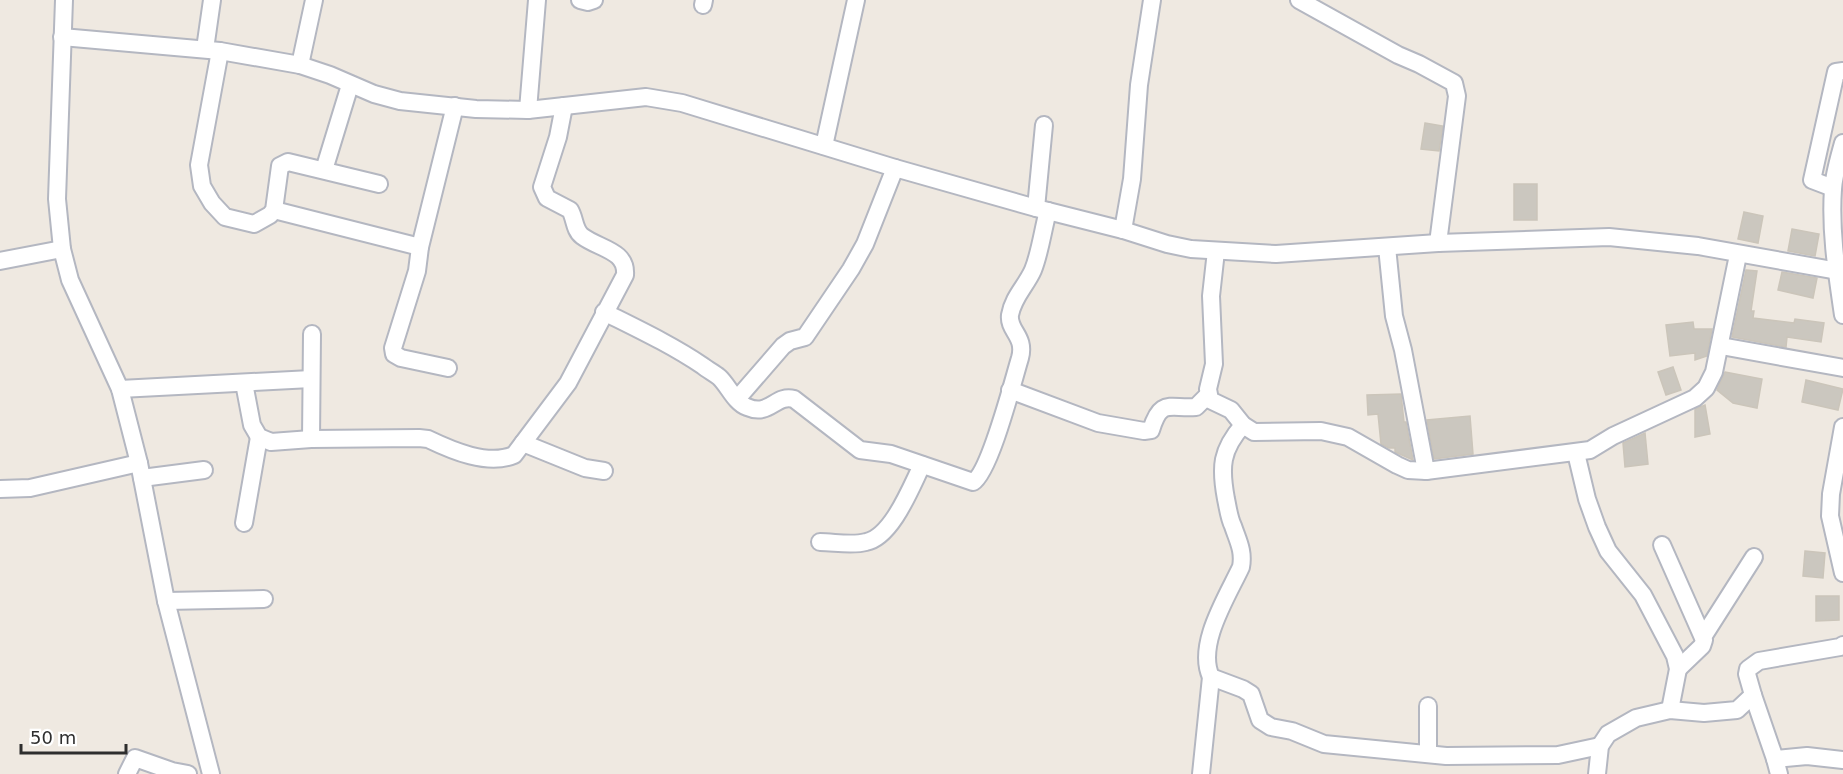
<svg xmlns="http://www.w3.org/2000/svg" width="1843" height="774" font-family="'DejaVu Sans',sans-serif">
<rect width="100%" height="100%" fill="#efe9e1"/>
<g fill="#cbc7bf" stroke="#cbc5ba" stroke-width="1.5">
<polygon points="1425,123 1443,126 1439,151 1421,149"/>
<rect x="1514" y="184" width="23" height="36"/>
<polygon points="1744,212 1763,216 1758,243 1738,239"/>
<polygon points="1792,229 1819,234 1815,256 1788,251"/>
<polygon points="1746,270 1757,271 1751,311 1754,311 1753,318 1794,323 1795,319 1824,323 1821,342 1787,337 1786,347 1732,337"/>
<polygon points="1782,272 1817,278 1813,298 1778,290"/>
<polygon points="1693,322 1694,329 1712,329 1707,356 1695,360 1695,353 1670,356 1666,325"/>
<polygon points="1673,367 1681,390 1666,395 1658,372"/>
<polygon points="1725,372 1762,379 1757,408 1733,403 1717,390"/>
<polygon points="1806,380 1843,389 1838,410 1802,402"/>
<polygon points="1401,394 1404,422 1406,422 1413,460 1395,452 1395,448 1389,448 1381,444 1378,414 1368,415 1367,395"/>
<polygon points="1705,405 1710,434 1695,437 1695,409"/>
<polygon points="1470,416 1473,454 1434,459 1427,420"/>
<polygon points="1645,433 1648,464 1625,467 1623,443"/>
<polygon points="1805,551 1825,553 1823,578 1803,576"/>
<polygon points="1816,596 1839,596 1839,620 1816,621"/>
</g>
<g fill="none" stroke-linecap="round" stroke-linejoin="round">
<defs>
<g id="minor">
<polyline points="64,0 57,199 62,249 70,280 120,389 139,463 166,601 211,774"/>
<polyline points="580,0 588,2 594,0"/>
<polyline points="1299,0 1398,55 1419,64 1454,83 1457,96 1438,243"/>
<polyline points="703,5 704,0"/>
<polyline points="62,37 220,51 300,65 330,75 374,94 400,101 476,109 528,110 646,97 682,103 895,168 1036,208 1123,230 1167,244 1191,249 1276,254 1438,243 1609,237 1698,246 1843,272"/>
<polyline points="205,49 212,0"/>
<polyline points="220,51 199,165 202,186 212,203 225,217 254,224 270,215 274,210 280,166 288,162 379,184"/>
<polyline points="300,65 314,0"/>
<polyline points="528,110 537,0"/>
<path d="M1843 143C1839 158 1834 174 1833 189 1830 231 1837 274 1843 315"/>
<polyline points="824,146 856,0"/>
<polyline points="324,170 350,85"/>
<polyline points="1833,188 1812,180 1836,72 1843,71"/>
<polyline points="1036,208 1044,125"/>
<polyline points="274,210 420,247"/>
<polyline points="1123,230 1132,179 1139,85 1152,0"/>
<polyline points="1387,247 1394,316 1403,350 1426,471"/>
<polyline points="1216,251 1211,296 1214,364 1208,389 1210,400 1231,410 1243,425 1254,432 1321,431 1348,437 1397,465 1408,470 1426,471 1590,450 1613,436 1695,398 1706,388 1714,372 1738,255"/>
<polyline points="0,261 62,249"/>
<path d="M604 312C638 329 672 345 703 366 708 370 714 373 719 377 728 385 735 403 747 407 770 417 775 394 794 399L860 450 891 454 973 482C990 472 1013 381 1020 358 1026 336 1008 331 1010 315 1013 297 1026 286 1033 270 1040 253 1043 229 1048 211"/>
<polyline points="1721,346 1843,368"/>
<polyline points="448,368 401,358 394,354 393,348 417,271 420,247 455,106"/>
<path d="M244 383 252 425 259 437 271 442 311 439 419 438 428 439C453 451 488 466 514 455L568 383 625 275C627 250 599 249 582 236 574 230 575 218 570 210L547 198 542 187 558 137 564 106"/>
<polyline points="120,389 311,379"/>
<path d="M1010 390 1098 423 1144 431 1151 430C1161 398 1169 409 1196 407L1208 395"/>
<polyline points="737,399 783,346 790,341 805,337 851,269 865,244 895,168"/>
<path d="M1243 425C1221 450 1220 467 1226 499 1228 508 1229 518 1233 526 1238 541 1244 551 1241 567 1227 597 1196 645 1211 677L1243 689 1251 694 1260 720 1271 727 1292 731 1324 744 1446 756 1558 755 1600 746"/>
<polyline points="1843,427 1831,494 1830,516 1843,573"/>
<polyline points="311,439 312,334"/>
<polyline points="523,443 585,468 604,471"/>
<polyline points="1576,453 1587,499 1597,527 1608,551 1643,595 1675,656 1678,669 1670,710"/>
<polyline points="142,478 204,470"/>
<polyline points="0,489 30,488 139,463"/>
<polyline points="244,523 259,437"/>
<path d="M820 542C834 542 852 546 866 542 892 537 911 487 922 465"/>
<polyline points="1662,545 1704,640 1702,646 1678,669"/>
<polyline points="166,601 264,599"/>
<polyline points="1703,637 1754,557"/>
<polyline points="1753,695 1775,759 1779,774"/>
<polyline points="1428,754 1428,706"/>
<polyline points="1775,759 1807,756 1843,760"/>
<polyline points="127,774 135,758 172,771 188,774"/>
<polyline points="1201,774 1211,677"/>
<polyline points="1597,774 1600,746 1608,734 1636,718 1670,710 1704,713 1737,710 1753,695 1747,674 1748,669 1759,661 1840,647 1843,645"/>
</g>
</defs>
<use href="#minor" stroke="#b4b7c1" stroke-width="20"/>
<use href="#minor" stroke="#fff" stroke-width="16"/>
</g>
<path d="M21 744v9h105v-9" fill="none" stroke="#2e2e2e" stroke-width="3"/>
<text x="30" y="744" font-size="18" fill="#2e2e2e" stroke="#ffffff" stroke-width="4.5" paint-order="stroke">50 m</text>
</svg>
